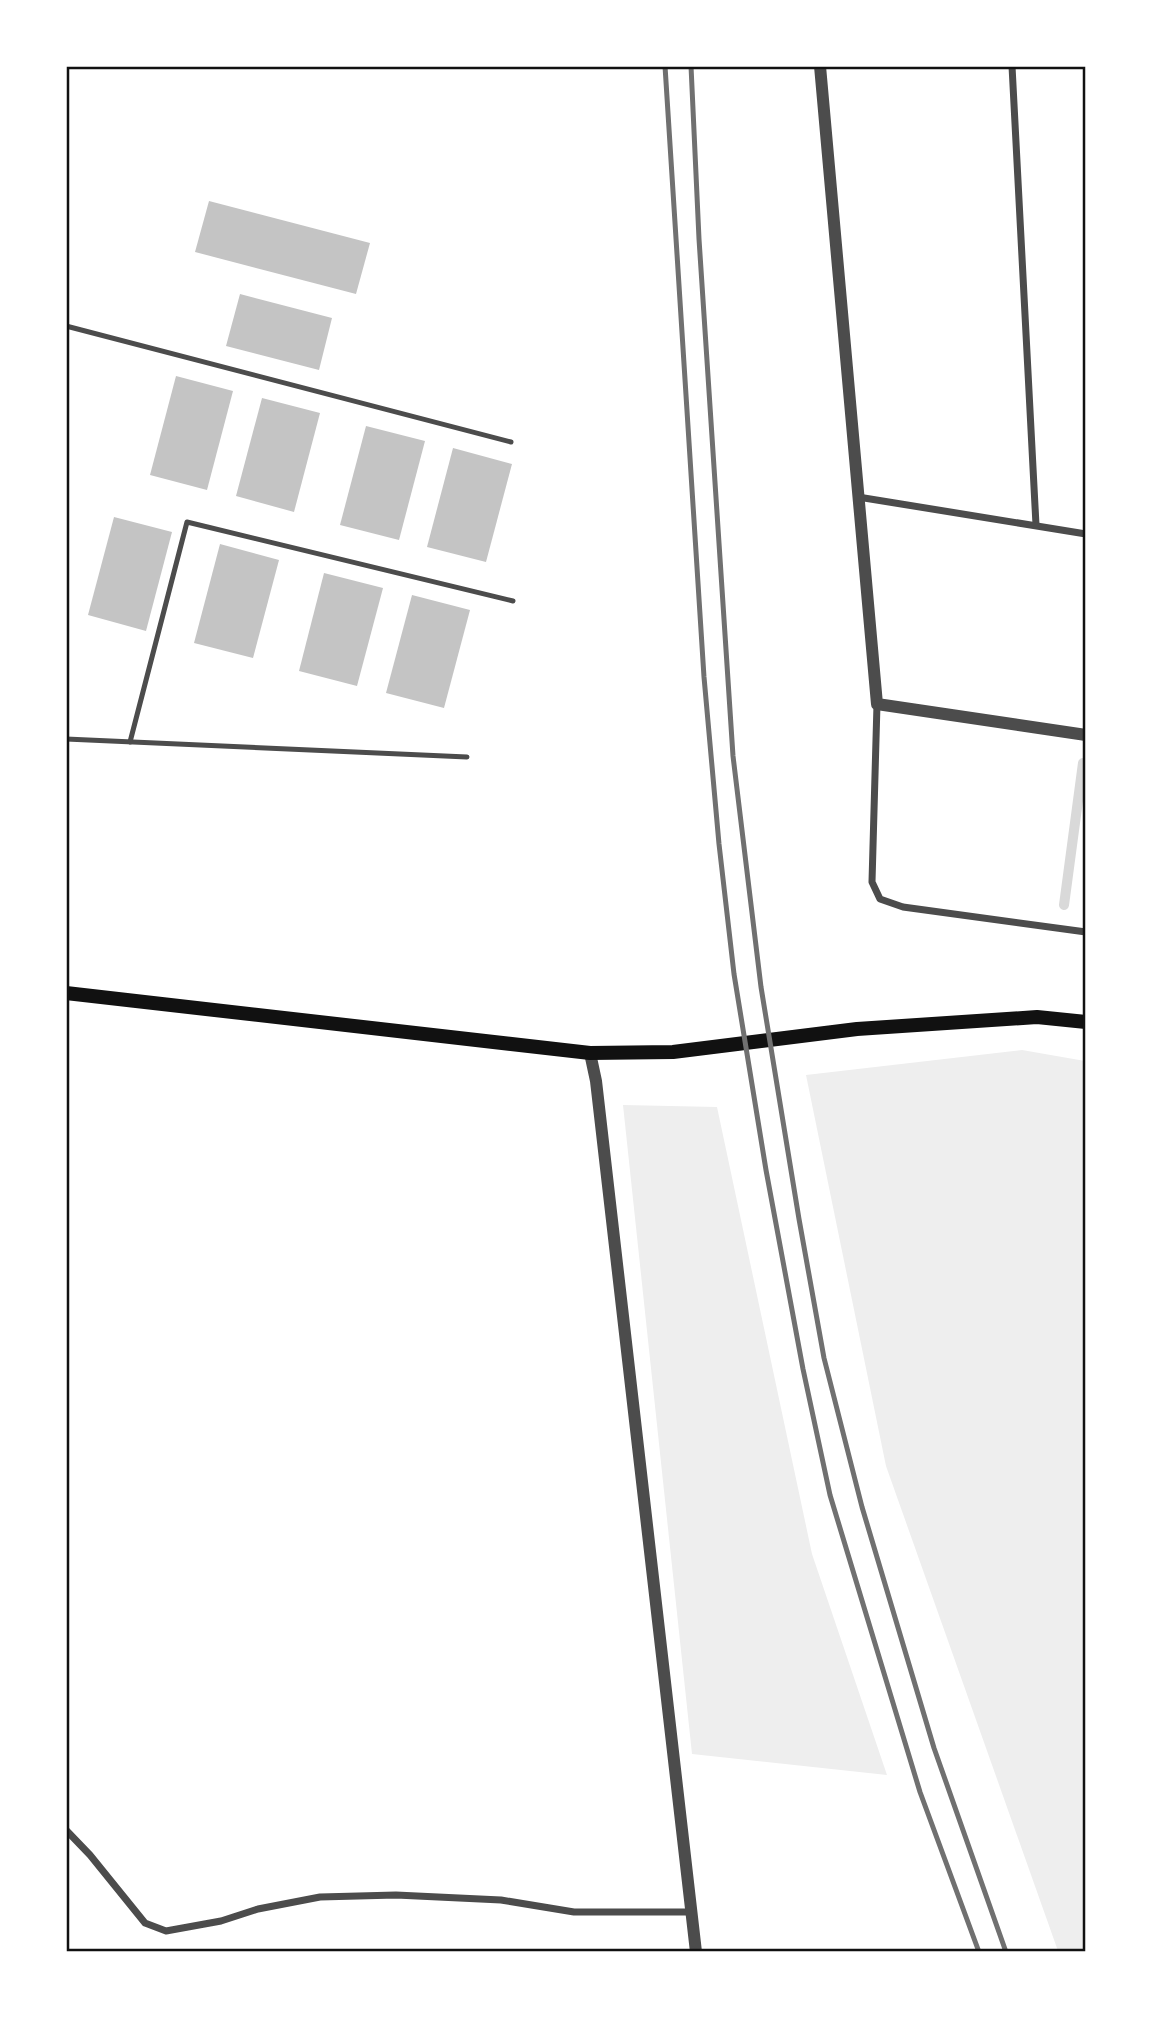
<svg xmlns="http://www.w3.org/2000/svg" width="1152" height="2018" font-family="'IBM Plex Sans',sans-serif">
<rect width="100%" height="100%" fill="#fff"/>
<g fill="#eee">
<polygon points="1022,1050 1085,1061 1085,1951 1058,1951 886,1466 806,1075"/>
<polygon points="623,1105 717,1107 812,1554 887,1775 692,1754"/>
</g>
<g fill="none" stroke-linecap="round" stroke-linejoin="round">
<polyline stroke="#d9d9d9" stroke-width="10" points="1064,905 1083,763"/>
</g>
<g fill="#c4c4c4">
<polygon points="209,201 370,243 356,294 195,252"/>
<polygon points="240,294 332,318 319,370 226,346"/>
<polygon points="176,376 233,391 207,490 150,475"/>
<polygon points="262,398 320,413 294,512 236,496"/>
<polygon points="366,426 425,441 399,540 340,525"/>
<polygon points="453,448 512,464 486,562 427,547"/>
<polygon points="114,517 172,532 146,631 88,615"/>
<polygon points="220,544 279,560 253,658 194,643"/>
<polygon points="324,573 383,588 357,686 299,671"/>
<polygon points="412,595 470,610 444,708 386,693"/>
</g>
<g fill="none" stroke-linecap="round" stroke-linejoin="round">
<g stroke="#4c4c4c" stroke-width="5">
<polyline points="66,326 511,442"/>
<polyline points="66,739 467,757"/>
<polyline points="130,742 187,522 513,601"/>
</g>
<g stroke="#4c4c4c" stroke-width="7">
<polyline points="1012,66 1036,525"/>
<polyline points="858,497 1086,534"/>
<polyline points="877,704 872,882 880,899 903,907 1086,932"/>
<polyline points="66,1830 90,1855 145,1923 166,1931 221,1921 258,1909 320,1897 396,1895 501,1900 574,1912 691,1912"/>
</g>
<g stroke="#4c4c4c" stroke-width="12">
<polyline points="820,66 877,704 1086,735"/>
<polyline points="590,1053 596,1081 696,1952"/>
</g>
<polyline stroke="#111" stroke-width="14" points="66,993 590,1053 673,1052 857,1029 1037,1017 1086,1022"/>
<g stroke="#707070" stroke-width="5">
<polyline points="665,66 704,677 719,844 734,974 766,1170 803,1369 830,1495 920,1792 979,1952"/>
<polyline points="691,66 699,239 733,756 761,987 799,1219 824,1358 862,1507 934,1748 1006,1952"/>
</g>
</g>
<rect width="1152" height="2018" fill="none" stroke="#ffffff" stroke-width="136"/>
<rect x="68" y="68" width="1016" height="1882" fill="none" stroke="#111" stroke-width="2.5"/>
</svg>
